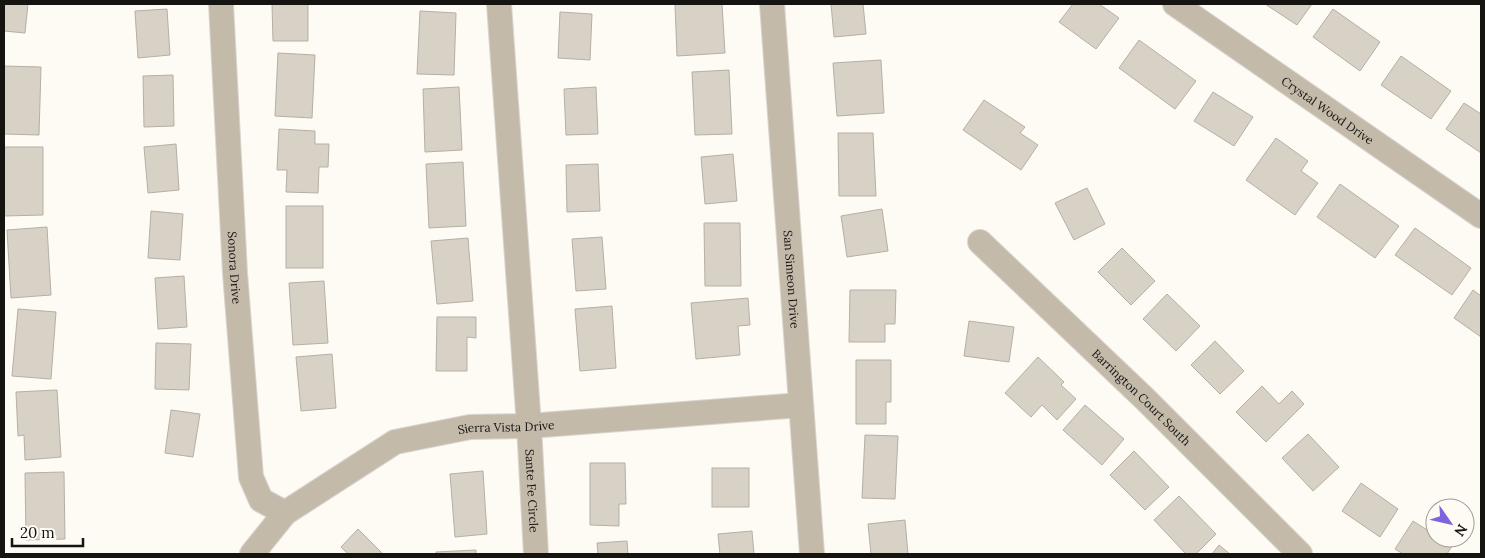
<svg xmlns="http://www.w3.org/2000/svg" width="1485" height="558" font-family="Lora,serif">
<rect width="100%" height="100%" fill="#fefaf4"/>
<g fill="#d7d1c6" stroke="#b5afa5">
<polygon points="4,4 28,4 25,33 4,31"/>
<polygon points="272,4 308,4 308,41 273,41"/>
<polygon points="675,4 722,4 725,53 677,56"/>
<polygon points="831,4 863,4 866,34 834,37"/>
<polygon points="1073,4 1099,4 1119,18 1096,49 1059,22"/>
<polygon points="1265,4 1312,4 1297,25"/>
<polygon points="167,9 170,55 138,58 135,11"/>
<polygon points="1333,9 1380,42 1360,71 1313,37"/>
<polygon points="420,11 456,13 454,75 417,74"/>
<polygon points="560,12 592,14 590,60 558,58"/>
<polygon points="1139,40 1196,81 1175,109 1119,68"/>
<polygon points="278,53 315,55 312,118 275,116"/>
<polygon points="1401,56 1451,91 1431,119 1381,85"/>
<polygon points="881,60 884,113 837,116 833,63"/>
<polygon points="4,66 41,67 39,135 4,134"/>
<polygon points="729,70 732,134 695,135 692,72"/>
<polygon points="173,75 174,126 144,127 143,76"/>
<polygon points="459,87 462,150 425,152 423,89"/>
<polygon points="596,87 598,134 566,135 564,89"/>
<polygon points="1213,92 1253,117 1234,146 1194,121"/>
<polygon points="984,100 1025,127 1020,133 1038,145 1021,170 963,130"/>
<polygon points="1464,103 1481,114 1481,153 1446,129"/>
<polygon points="279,129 315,131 315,144 329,144 328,167 319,167 318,193 286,192 287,170 277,170"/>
<polygon points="838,133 873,133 876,196 839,196"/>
<polygon points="1276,138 1308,161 1301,171 1318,183 1295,215 1246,180"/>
<polygon points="176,144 179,190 148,193 144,147"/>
<polygon points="4,147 43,147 43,215 4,216"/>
<polygon points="733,154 737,201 705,204 701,157"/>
<polygon points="463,162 466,226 429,228 426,164"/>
<polygon points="598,164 600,211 567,212 566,165"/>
<polygon points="1340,184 1399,226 1375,258 1317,217"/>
<polygon points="1087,188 1105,224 1074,240 1055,203"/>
<rect x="286" y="206" width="37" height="62"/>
<polygon points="882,209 888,251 847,257 841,216"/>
<polygon points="151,211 183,214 180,260 148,258"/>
<polygon points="704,223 740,223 741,286 705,286"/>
<polygon points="47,227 51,295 11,298 7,230"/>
<polygon points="1415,228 1471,268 1452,295 1395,255"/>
<polygon points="602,237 606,289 576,291 572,239"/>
<polygon points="468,238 473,301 437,304 431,241"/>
<polygon points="1122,248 1155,281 1131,305 1098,272"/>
<polygon points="184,276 187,327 158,329 155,278"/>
<polygon points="324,281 328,343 293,345 289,283"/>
<polygon points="850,290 896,290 895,324 885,324 885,342 849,342"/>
<polygon points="1473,290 1481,296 1481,337 1454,318"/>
<polygon points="1167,294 1200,326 1176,351 1143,319"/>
<polygon points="748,298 750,325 738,326 740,355 696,359 691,303"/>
<polygon points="612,306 616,368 580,371 575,309"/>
<polygon points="18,309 56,312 51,379 12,376"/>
<polygon points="437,317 476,317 476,338 467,337 467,371 436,371"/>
<polygon points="969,321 1014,327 1009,362 964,356"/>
<polygon points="1215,341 1244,371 1220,394 1191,365"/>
<polygon points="156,343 191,344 189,390 155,389"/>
<polygon points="332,354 336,408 301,411 296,357"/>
<polygon points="1038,357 1064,382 1061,385 1076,399 1057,420 1042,405 1031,417 1005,393"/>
<polygon points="856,360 891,360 891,402 886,402 886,424 856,424"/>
<polygon points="1262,386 1279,404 1292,391 1304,404 1266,442 1236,412"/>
<polygon points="57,390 61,457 25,460 24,435 18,436 16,392"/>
<polygon points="1085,405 1124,439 1102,465 1063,430"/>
<polygon points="171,410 200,414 193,457 165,453"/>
<polygon points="1308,434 1339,467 1313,491 1282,458"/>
<polygon points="865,435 898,436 895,499 862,498"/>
<polygon points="1134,451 1169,487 1145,510 1110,475"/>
<polygon points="590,463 625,463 626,504 619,504 619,526 590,525"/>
<rect x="712" y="468" width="37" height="39"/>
<polygon points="483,471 487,534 455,537 450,474"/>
<polygon points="64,472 65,539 26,540 25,473"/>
<polygon points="1361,483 1398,509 1380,537 1342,511"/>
<polygon points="1179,496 1216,534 1196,554 1186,554 1154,520"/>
<polygon points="905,520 908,554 871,554 868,524"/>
<polygon points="1413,521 1435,535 1435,538 1439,538 1452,546 1447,554 1403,554 1395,549"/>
<polygon points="358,529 383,554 348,554 341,547"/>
<polygon points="752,531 754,554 720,554 718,534"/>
<polygon points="627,541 628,554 598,554 597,543"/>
<polygon points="1219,545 1230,554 1212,554"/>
<polygon points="476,550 476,554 436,554 436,552"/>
</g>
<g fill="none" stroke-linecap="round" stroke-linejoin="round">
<defs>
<g id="minor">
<path id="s1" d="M221 4 235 273 251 477 261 500 285 513"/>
<path id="s2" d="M499 4 529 426 536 554"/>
<path id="s3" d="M772 4 812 554"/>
<path id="s4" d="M1175 4 1481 216"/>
<path id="s5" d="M980 242 1145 399 1300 554"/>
<path id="s6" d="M252 554 285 513 395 442 470 427 529 426 801 405"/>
</g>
</defs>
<use href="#minor" stroke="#d9d5d0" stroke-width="26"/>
<use href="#minor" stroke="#c4baaa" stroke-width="24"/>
</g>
<g text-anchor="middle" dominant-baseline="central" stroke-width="4" stroke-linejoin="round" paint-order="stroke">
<g font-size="12" fill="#161410" stroke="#fefaf4">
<text stroke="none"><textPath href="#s4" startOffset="186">Crystal Wood Drive</textPath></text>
<text stroke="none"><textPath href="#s1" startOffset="264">Sonora Drive</textPath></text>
<text stroke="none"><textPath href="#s3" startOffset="276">San Simeon Drive</textPath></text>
<text stroke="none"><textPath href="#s5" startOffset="224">Barrington Court South</textPath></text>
<text stroke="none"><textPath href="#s6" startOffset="296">Sierra Vista Drive</textPath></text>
<text stroke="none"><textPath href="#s2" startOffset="488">Sante Fe Circle</textPath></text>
</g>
</g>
<rect width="1485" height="558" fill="none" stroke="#161410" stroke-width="10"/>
<g transform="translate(1450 523) rotate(124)"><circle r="24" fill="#fefaf4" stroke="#a19e99"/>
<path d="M0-4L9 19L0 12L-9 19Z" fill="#7f63de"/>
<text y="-8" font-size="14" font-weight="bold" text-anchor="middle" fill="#161410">N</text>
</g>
<path d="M12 538v8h71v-8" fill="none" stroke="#161410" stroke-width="2.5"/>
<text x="20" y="538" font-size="15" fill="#161410" stroke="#fefaf4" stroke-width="4" paint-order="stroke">20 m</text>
</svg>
